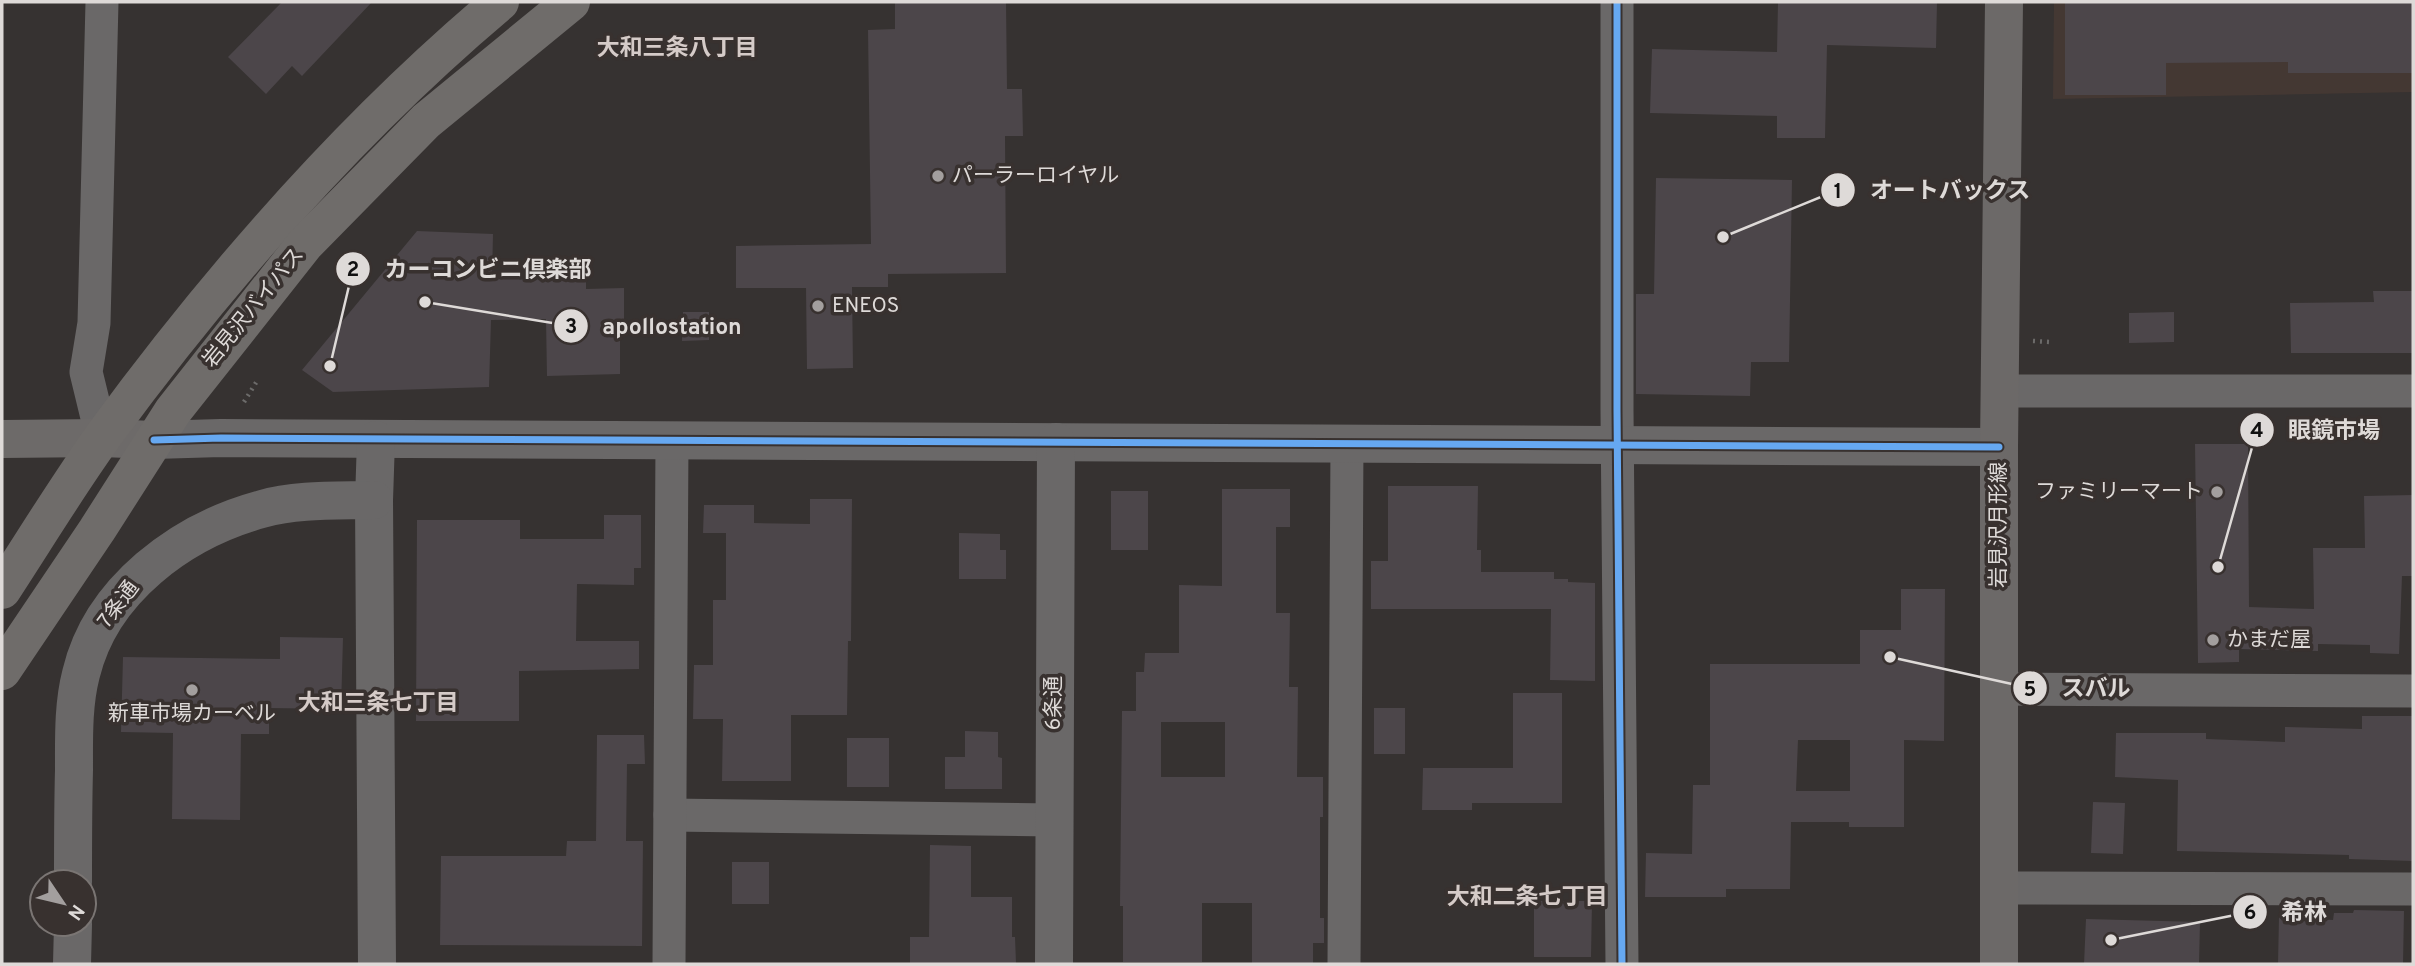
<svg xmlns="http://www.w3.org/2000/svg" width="2415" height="966" font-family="Overpass,'Noto Sans JP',sans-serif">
<rect width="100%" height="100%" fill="#363231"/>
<polygon fill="#443833" points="2054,2 2413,2 2413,92 2053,99"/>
<g fill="#4c464a" fill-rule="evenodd">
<polygon points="282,2 372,2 302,76 292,66 266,94 228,57"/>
<polygon points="895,2 1006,2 1007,89 1022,89 1023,136 1005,136 1006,273 888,274 888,287 852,287 853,368 807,369 806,288 736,288 736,246 871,244 868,30 895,29"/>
<polygon points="1778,2 1937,2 1936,48 1827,45 1825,138 1777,138 1777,116 1650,113 1652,49 1777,52"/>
<polygon points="2065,2 2413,2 2413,73 2288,73 2288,62 2166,63 2166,95 2065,95"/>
<polygon points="1656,178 1792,180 1789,362 1751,362 1750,396 1636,394 1636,294 1654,294"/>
<polygon points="417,231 493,234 492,278 586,277 586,289 624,288 624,336 620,336 620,374 547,376 546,319 491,320 489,387 333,392 302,370"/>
<polygon points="2373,291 2413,291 2413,353 2291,353 2290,303 2374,302"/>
<polygon points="683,312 709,312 709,340 682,341"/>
<polygon points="2174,312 2174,342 2129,343 2129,313"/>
<polygon points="2195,444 2248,444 2249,607 2314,609 2313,548 2365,548 2364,496 2413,495 2413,576 2402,576 2399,654 2370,653 2370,645 2318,644 2318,651 2239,649 2239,662 2198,663"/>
<polygon points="1388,486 1478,486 1477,550 1481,550 1481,572 1554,572 1554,579 1568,579 1568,582 1595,583 1595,681 1550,680 1551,609 1371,609 1371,561 1388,561"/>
<path d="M1222 489H1290V527H1276V613H1290L1289 687H1298L1297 777H1323V817H1320V918H1324V943H1313V964H1252V903H1202V962H1123V906H1120L1122 711H1136V672H1144L1145 653H1179V585L1222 586ZM1161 722H1225V777H1161Z"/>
<rect x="1111" y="491" width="37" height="59"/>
<polygon points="810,499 852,499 851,641 848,641 847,715 791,715 791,781 722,781 723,719 693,719 694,665 713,665 713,600 726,600 726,533 703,533 704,505 754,505 754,523 810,524"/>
<polygon points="604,515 641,515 641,568 634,568 634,585 577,584 576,641 639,641 639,669 519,671 519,721 416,721 417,520 520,520 520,539 604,539"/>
<polygon points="959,533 1000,534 1000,550 1006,550 1006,579 959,579"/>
<path d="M1901 589H1945L1944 741 1904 740V827H1849V822H1791L1790 889H1726V897H1645L1646 853 1692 854 1693 785H1710V664H1860V630H1901ZM1798 740H1850V791H1796Z"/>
<polygon points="280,637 343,638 341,709 269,708 269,734 241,734 240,820 172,819 173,733 121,732 123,657 280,659"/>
<polygon points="1513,693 1562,693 1562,803 1472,803 1472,810 1422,810 1423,768 1513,768"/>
<rect x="1374" y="708" width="31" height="46"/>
<polygon points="2362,716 2413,716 2413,861 2349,859 2349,855 2177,851 2178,780 2115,777 2116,733 2206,733 2206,739 2285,742 2285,727 2362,729"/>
<polygon points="965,731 998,732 998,757 1002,758 1002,789 945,789 945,757 965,757"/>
<polygon points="597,735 644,735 645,764 627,764 626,841 643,841 642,946 440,945 441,856 566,856 567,841 596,841"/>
<rect x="847" y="738" width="42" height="49"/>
<polygon points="2093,802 2125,803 2123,854 2091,853"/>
<polygon points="930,845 971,846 971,897 1012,897 1012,937 1015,937 1016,963 910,964 910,937 929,937"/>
<rect x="732" y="862" width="37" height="42"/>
<polygon points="1534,901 1592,901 1591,957 1534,957"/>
<polygon points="2354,910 2404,911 2403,964 2278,964 2279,917 2333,920 2334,913 2353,913"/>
<polygon points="2086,919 2200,922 2199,964 2084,964"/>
</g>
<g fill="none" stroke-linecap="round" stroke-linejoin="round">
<g stroke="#6c6b6a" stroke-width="4.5" stroke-dasharray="2 5" stroke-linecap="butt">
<polyline points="2033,341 2050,342"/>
<polyline points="244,402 257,381"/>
</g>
<g stroke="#6a6868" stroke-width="33">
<polyline points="102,2 94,323 86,372 102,438"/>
<polyline points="1617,2 1617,410 1622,964"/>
<polyline points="2000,391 2413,391"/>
<polyline points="1999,689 2413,691"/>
<polyline points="670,815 1054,820"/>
<polyline points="1999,888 2413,889"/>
<polyline points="669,964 672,440"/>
<polyline points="1344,964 1347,443"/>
</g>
<g stroke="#6a6868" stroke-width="38">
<polyline points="154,440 221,438 1999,447"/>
<polyline points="376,440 374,500 377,964"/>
<path d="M73 882C73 845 73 807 74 770 74 738 73 705 81 674 101 590 181 531 262 509 297 499 337 501 374 500"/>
<polyline points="72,964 73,924"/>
<polyline points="1054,964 1056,442"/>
</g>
<polyline stroke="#6d6a69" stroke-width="38" points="2,439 102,438 154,440"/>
<polyline stroke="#6c6968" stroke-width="38" points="1999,964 1999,447 2004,2"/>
<g stroke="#6f6c6a" stroke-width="38">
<path d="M2 590C36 538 68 485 104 435 220 277 350 128 500 2"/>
<polyline points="2,671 97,530 173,411 305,244 426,121 571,2"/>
</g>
<defs>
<g id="cycleway">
<polyline points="1617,2 1617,410 1622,964"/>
<polyline points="154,440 221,438 1999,447"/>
</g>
</defs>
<use href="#cycleway" stroke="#38312f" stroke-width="11"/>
<use href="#cycleway" stroke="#66a8f1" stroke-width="7"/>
</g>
<g fill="#a39f9e" stroke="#38312f" stroke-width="2.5">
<circle cx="938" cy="176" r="7"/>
<circle cx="818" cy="306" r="7"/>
<circle cx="2217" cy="492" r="7"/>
<circle cx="2213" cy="640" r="7"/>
<circle cx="192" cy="690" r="7"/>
</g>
<g text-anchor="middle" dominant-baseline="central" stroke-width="7" stroke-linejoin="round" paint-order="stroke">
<g font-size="21" fill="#dedad8" stroke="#38312f" text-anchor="start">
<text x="952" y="176">パーラーロイヤル</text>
<text x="832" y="306">ENEOS</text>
<text x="2203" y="492" text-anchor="end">ファミリーマート</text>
<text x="2227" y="640">かまだ屋</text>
<text x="192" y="714" text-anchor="middle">新車市場カーベル</text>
</g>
<g font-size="21" fill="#dedad8" stroke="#38312f">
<text transform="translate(254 308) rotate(-51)">岩見沢バイパス</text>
<text transform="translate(1999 525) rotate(-90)">岩見沢月形線</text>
<text transform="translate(119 605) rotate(-53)">7条通</text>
<text transform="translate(1054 703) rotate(-90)">6条通</text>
</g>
<g font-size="23" font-weight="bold" fill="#d5cbc8" stroke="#38312f">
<text x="677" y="49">大和三条八丁目</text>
<text x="378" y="704">大和三条七丁目</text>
<text x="1527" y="898">大和二条七丁目</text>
</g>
</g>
<path fill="none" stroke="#dedad8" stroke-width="2.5" d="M1723 237L1838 190M330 366L353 269M425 302L571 326M2218 567L2257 430M1890 657L2030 688M2111 940L2250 912"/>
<g fill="#dedad8" stroke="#38312f" stroke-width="2.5">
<circle cx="1723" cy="237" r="7"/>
<circle cx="330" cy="366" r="7"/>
<circle cx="425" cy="302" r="7"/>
<circle cx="2218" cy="567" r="7"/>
<circle cx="1890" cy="657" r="7"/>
<circle cx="2111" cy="940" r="7"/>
<circle cx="1838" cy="190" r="18"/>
<circle cx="353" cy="269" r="18"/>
<circle cx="571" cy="326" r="18"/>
<circle cx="2257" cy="430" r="18"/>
<circle cx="2030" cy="688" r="18"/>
<circle cx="2250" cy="912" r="18"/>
</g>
<g font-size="21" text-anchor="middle" font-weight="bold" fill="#111">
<text x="1838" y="198">1</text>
<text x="353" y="276">2</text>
<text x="571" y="333">3</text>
<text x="2257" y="437">4</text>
<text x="2030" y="696">5</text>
<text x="2250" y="919">6</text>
</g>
<g font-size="23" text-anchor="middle" font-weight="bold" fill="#dedad8" stroke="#38312f" stroke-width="7" stroke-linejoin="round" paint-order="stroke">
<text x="1950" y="198">オートバックス</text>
<text x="488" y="277">カーコンビニ倶楽部</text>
<text x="672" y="334">apollostation</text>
<text x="2334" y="438">眼鏡市場</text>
<text x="2096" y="696">スバル</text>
<text x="2304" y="920">希林</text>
</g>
<rect width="2415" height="966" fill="none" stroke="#dedad8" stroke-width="7"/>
<g transform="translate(63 903) rotate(125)"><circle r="33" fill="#38312f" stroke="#7a7573" stroke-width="2"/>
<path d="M0-5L12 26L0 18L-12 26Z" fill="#a39f9e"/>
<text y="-10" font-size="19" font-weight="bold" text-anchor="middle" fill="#dedad8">N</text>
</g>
</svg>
